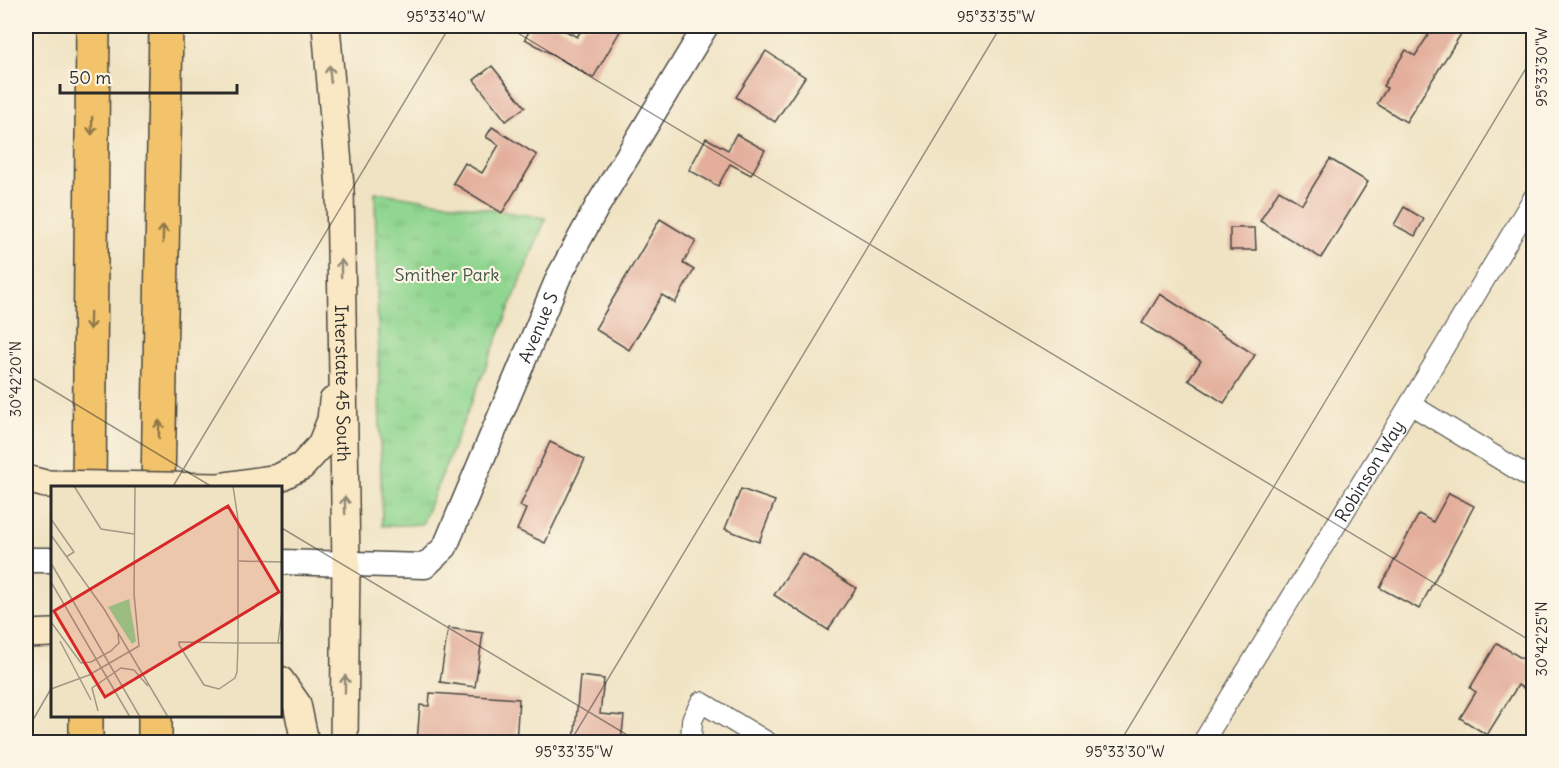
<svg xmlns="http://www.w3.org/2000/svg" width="1559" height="768" font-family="Delius,sans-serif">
<defs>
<pattern id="grass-tufts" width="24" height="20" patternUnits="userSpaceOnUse" patternTransform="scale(1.5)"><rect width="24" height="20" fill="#90d690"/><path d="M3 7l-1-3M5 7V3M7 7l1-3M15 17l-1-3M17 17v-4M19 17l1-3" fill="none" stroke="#7cb87c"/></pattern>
</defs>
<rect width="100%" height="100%" fill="#fcf5e5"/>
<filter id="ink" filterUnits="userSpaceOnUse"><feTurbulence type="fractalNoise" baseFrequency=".0167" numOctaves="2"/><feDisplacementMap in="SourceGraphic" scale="12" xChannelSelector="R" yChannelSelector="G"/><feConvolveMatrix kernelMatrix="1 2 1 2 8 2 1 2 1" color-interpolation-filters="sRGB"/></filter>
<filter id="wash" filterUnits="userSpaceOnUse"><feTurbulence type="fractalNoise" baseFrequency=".008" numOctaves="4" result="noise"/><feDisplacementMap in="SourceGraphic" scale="24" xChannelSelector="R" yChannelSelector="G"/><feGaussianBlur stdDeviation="1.35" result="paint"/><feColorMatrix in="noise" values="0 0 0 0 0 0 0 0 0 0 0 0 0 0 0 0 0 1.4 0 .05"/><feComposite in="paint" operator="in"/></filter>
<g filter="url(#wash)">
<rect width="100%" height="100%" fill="#f0e3c3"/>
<polygon fill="url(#grass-tufts)" stroke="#5e805e" stroke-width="1.5" points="375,192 546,218 422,524 382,526"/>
<g id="blocks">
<g fill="#e3ae9b">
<polygon points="532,26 557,26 577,37 584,26 623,26 593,78 525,39"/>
<polygon points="1434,26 1466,26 1406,122 1377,104 1387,88 1383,86 1406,50 1415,56"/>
<polygon points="766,51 805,77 775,122 736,97"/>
<polygon points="492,66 525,107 506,121 474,80"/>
<polygon points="492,127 537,155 502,213 453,183 465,163 482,173 499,145 486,137"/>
<polygon points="736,134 765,150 751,175 730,164 718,186 689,170 706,138 728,150"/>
<polygon points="1330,159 1368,182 1321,258 1260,221 1279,190 1302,204"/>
<polygon points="1404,207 1424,219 1415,236 1394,225"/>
<polygon points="660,219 696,241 683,263 694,270 675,303 662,295 629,350 595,329"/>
<polygon points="1230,228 1255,228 1256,250 1230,250"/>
<polygon points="1160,294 1255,355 1224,403 1188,380 1201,361 1142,323"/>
<polygon points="550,442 585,459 545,543 517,530 526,509 520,506"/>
<polygon points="741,489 775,501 759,542 725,529"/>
<polygon points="1449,493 1474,506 1419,609 1380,588 1419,514 1433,522"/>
<polygon points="802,553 856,588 828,630 774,595"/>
<polygon points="448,628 483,633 475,687 440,682"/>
<polygon points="1497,643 1534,666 1534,676 1525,689 1518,685 1487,735 1460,718 1476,692 1470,688"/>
<polygon points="580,676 604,679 600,714 624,716 621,742 574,742"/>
<polygon points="430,693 519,699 516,742 417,742 420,705 429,706"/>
</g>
</g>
</g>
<g filter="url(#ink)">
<use href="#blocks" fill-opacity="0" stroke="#494742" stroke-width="1.5"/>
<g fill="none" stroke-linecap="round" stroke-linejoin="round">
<defs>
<g id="minor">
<polyline points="1410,404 1534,480"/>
<polyline points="691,742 692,720 701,702 767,742"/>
<path id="s1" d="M1203 742 1410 404 1534 197"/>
</g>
<g id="tertiary">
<polyline points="26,560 52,560"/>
<path id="s2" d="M280 562 425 566 445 547 559 276 598 205 706 26"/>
</g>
<g id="secondary">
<path id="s3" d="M326 26 340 187 346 564 344 742"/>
<polyline points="26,479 46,484"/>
<polyline points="218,487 278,478 302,466 321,445 331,420 333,401"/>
<polyline points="26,634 52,633"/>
<polyline points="280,680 297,704 305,742"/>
</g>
<g id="motorway">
<polyline points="89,488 93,26"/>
<polyline points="158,488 166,26"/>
<polyline points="86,742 86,716"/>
<polyline points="155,742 155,716"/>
</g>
</defs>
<use href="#minor" stroke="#494742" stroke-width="22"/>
<use href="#tertiary" stroke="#494742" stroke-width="27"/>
<use href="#secondary" stroke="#494742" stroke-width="30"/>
<use href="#motorway" stroke="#494742" stroke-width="36"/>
<use href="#minor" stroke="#fff" stroke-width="20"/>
<use href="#tertiary" stroke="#fff" stroke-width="24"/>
<use href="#secondary" stroke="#fae7c3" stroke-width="27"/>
<use href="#motorway" stroke="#f2c36a" stroke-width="33"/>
<defs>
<polyline id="secondary-bridge" points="46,484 218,487"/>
</defs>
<use href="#secondary-bridge" stroke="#494742" stroke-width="30" stroke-linecap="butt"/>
<use href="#secondary-bridge" stroke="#fae7c3" stroke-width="27"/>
</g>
<defs><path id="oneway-shaft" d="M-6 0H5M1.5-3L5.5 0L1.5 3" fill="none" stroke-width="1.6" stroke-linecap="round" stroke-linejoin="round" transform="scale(1.5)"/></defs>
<g stroke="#928977">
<use href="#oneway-shaft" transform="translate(330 74) rotate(-95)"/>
<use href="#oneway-shaft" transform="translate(341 268) rotate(-91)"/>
<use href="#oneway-shaft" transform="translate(345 505) rotate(-91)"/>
<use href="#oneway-shaft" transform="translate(345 684) rotate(-90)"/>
</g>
<g stroke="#8e774a">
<use href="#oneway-shaft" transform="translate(92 126) rotate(91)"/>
<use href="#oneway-shaft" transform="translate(163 234) rotate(-89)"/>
<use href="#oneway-shaft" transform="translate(90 321) rotate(91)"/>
<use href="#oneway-shaft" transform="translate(159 429) rotate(-89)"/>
</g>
</g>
<path fill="none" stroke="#2b2b2b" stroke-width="1.5" stroke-opacity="0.45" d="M506 26 1534 643M26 374 214 488M172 488 450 26M280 527 639 742M26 732 52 687M570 742 1001 26M1120 742 1534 55"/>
<g text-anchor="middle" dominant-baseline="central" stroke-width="4.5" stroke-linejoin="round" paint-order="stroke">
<g font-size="18" fill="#445644" stroke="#fcf5e5">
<text x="447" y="274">Smither Park</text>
</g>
<g font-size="18" fill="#2b2b2b" stroke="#fcf5e5">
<text stroke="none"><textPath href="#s2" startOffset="411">Avenue S</textPath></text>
<text stroke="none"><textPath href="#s3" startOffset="358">Interstate 45 South</textPath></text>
<text stroke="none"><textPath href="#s1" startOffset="318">Robinson Way</textPath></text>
</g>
</g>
<g transform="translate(51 486)">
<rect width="231" height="231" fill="#f0e3c3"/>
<path d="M78 113 85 155 81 158 57 121Z" fill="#90d690"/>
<path fill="none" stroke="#a19986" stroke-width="1.5" d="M23 0 50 43 83 48M182 0 187 33V157L186 186 184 192 168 203 153 199 128 159V156L187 157H231M0 33 23 66 15 71M0 49 53 123 117 231M188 75 231 76M0 77 89 231M0 96 79 231M0 136 30 177 40 176 60 165 68 157 67 148M9 155 40 214M227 157 231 125M0 203 38 189 88 160 83 108 84 0M47 225 41 202 70 182 83 184 97 200"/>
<path fill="#d62828" fill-opacity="0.15" stroke="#d62828" stroke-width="3" d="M177 20 228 106 54 211 3 125Z"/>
<rect width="231" height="231" fill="none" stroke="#2b2b2b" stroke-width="3"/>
</g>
<rect width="1559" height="768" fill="none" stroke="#fcf5e5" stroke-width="66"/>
<path d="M60 84v9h177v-9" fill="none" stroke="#2b2b2b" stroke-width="3"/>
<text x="69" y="84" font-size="18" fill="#2b2b2b" stroke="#fcf5e5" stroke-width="4.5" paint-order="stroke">50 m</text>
<rect x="33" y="33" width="1493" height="702" fill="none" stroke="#2b2b2b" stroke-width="2"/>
<g font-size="15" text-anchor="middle" fill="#2b2b2b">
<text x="446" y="22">95°33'40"W</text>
<text x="996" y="22">95°33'35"W</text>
<text transform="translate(1542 67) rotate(-90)" y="5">95°33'30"W</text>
<text transform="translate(16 379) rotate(-90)" y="5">30°42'20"N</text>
<text transform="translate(1542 639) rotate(-90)" y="5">30°42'25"N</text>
<text x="574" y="757">95°33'35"W</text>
<text x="1125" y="757">95°33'30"W</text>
</g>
</svg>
